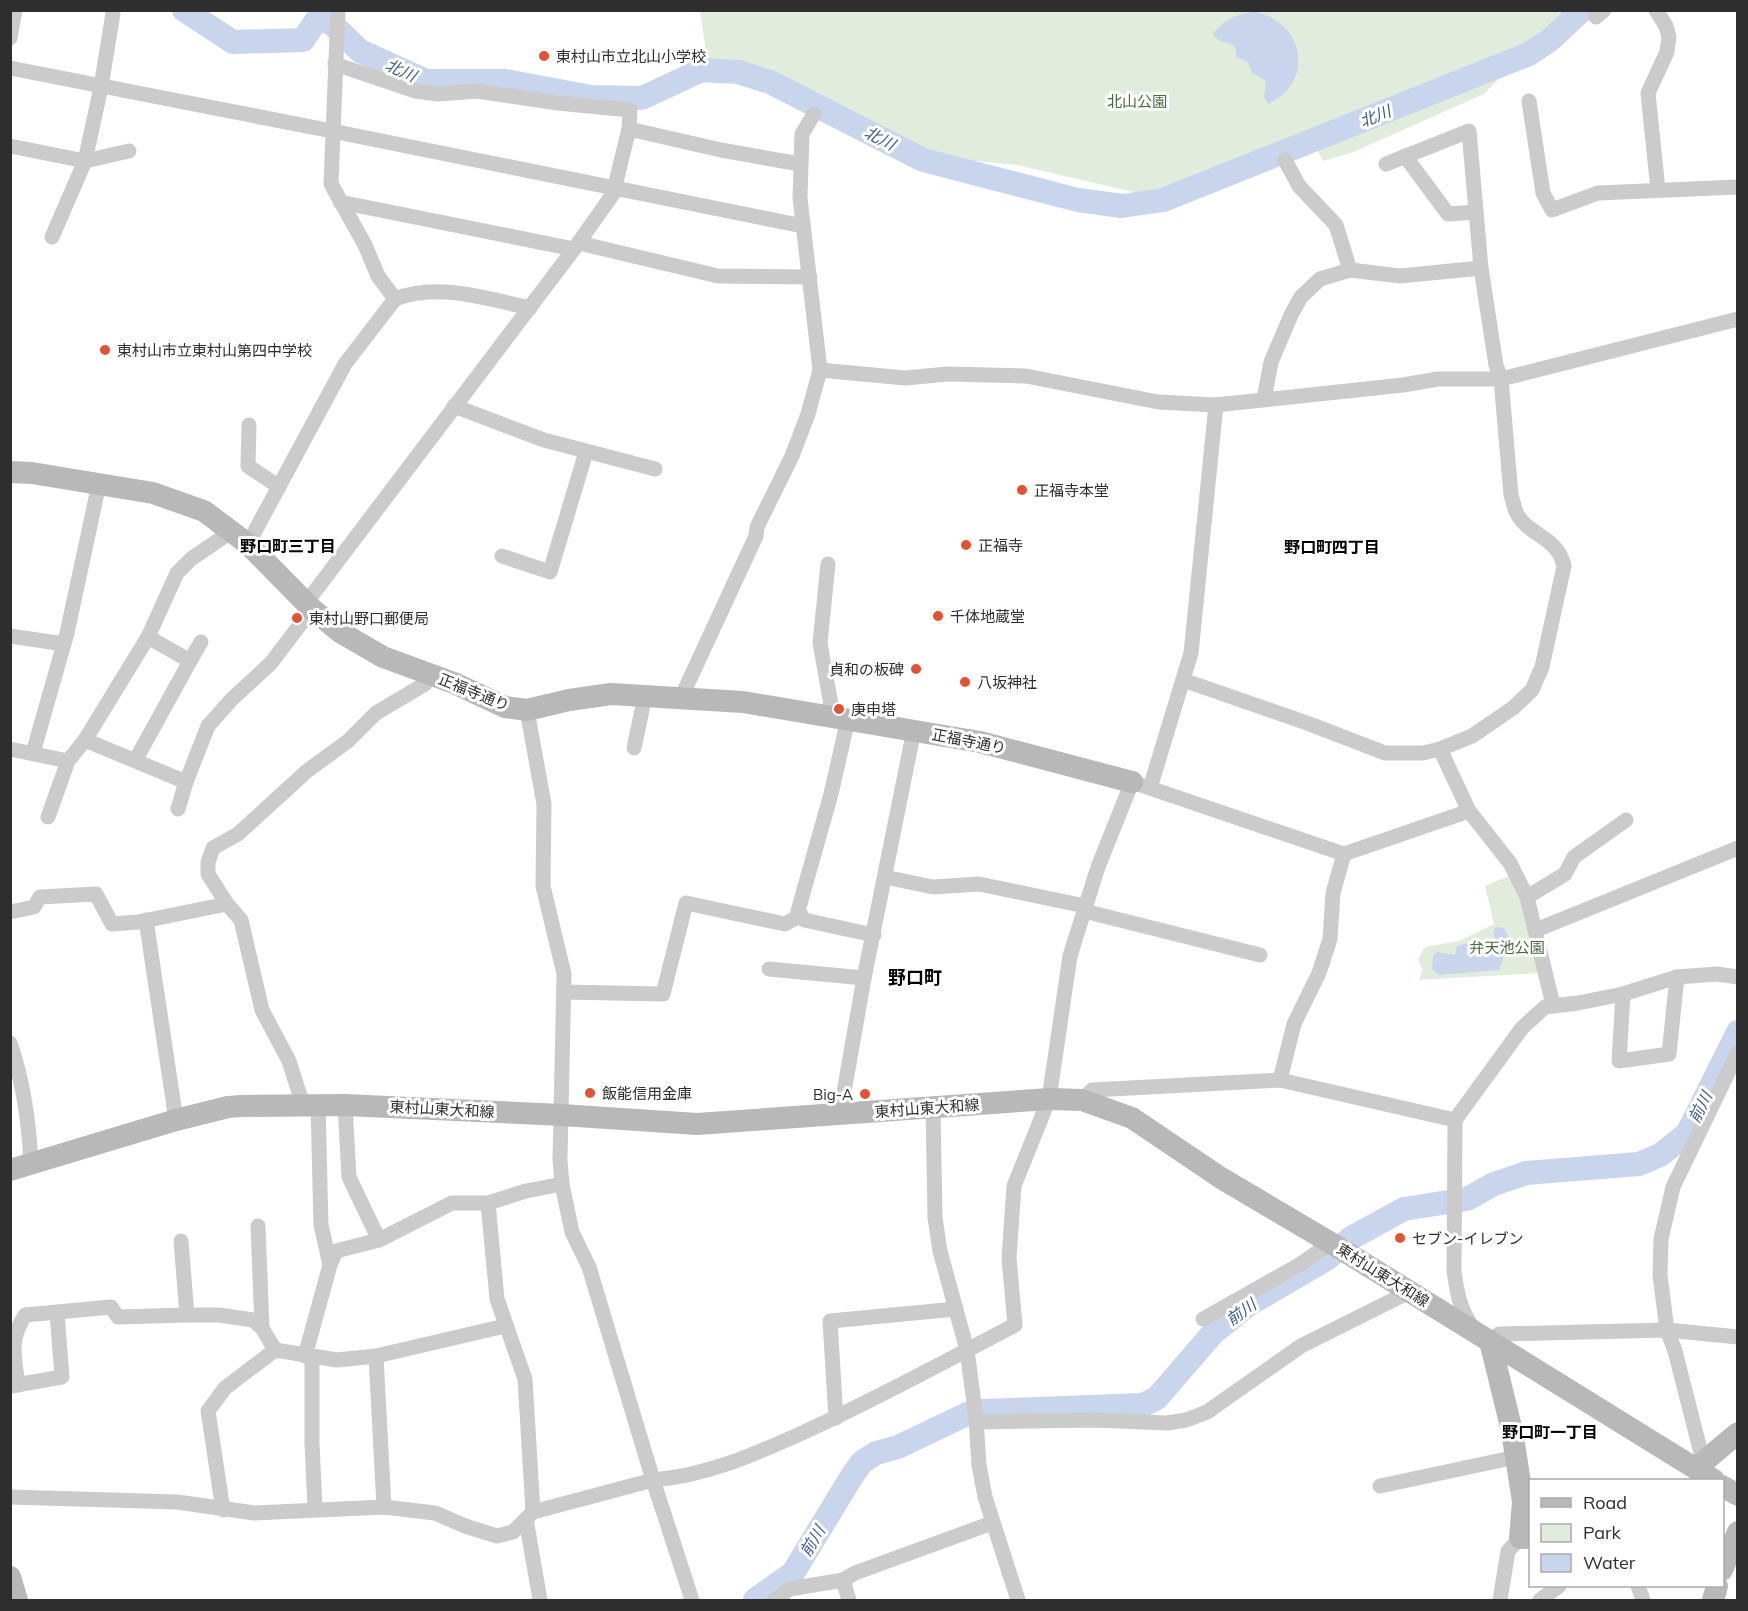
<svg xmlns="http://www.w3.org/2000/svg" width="1748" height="1611" font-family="Mulish,'Noto Sans JP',sans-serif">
<rect width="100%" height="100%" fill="#fff"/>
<g fill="#e1ecdc">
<polygon points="700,11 1573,11 1527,50 1484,94 1351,153 1323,161 1308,132 1156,191 1138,193 1017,165 945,158 748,64 707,59"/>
<polygon points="1511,875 1524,903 1540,973 1419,980 1422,970 1418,959 1425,947 1459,941 1494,924 1485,886"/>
</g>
<g fill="#c8d5ec">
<path d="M1256 12C1306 24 1314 83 1268 104L1264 97 1266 84 1265 80 1252 73 1248 62 1236 57C1237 42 1231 45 1221 41 1217 40 1215 36 1213 34 1225 19 1237 13 1256 12Z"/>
<polygon points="1496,927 1504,928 1510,940 1499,970 1439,975 1432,969 1433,956 1437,952 1455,955 1457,946 1481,939 1492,943 1495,940 1493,931"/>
</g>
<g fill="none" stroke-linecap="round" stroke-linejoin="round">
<g stroke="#c8d5ec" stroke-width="24">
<polyline points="184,10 233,42 303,40 316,21 329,21 360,51 426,81 505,81 591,97 642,98 702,70 738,72 770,82 923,160 1078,200 1122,206 1163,200 1529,54 1550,40 1582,10"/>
<polyline points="755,1600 793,1573 852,1476 862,1462 876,1453 898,1447 967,1414 983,1411 1143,1405 1157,1398 1213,1333 1248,1305 1328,1258 1351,1238 1404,1209 1467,1199 1494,1184 1526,1173 1639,1164 1660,1155 1687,1134 1738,1032"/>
</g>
<g stroke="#cbcbcb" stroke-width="15">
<polyline points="338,10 331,184 365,245 378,276 395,299"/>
<polyline points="1656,10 1666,26 1669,37 1667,52 1648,93 1658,190"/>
<polyline points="1596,17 1604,10"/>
<polyline points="10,38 15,10"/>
<polyline points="10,68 332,131 803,226"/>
<polyline points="1529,101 1543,193 1552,210 1598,193 1738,187"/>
<polyline points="629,129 721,150 800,164"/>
<polyline points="10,146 85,161 129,151"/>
<polyline points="1405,156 1448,214 1476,212"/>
<polyline points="1285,160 1299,186 1336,225 1350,270"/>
<polyline points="1386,164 1469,131 1481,268"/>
<polyline points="340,202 574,249"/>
<polyline points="52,237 85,161 101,87 113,13"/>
<polyline points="579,243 718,276 810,277"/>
<polyline points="820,370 905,378 948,374 1026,376 1158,402 1216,405 1403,385 1438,379 1501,379 1738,319"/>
<polyline points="454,406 544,440 655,469"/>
<polyline points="249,425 248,466 279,487"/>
<path d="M248 544 345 364 395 299C438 282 488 299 530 308"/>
<polyline points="502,556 550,572 586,452"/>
<polyline points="828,564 820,643 833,716"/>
<polyline points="306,603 574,249 613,194 629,129 630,110 558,103 477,91 438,94 415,91 335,64"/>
<polyline points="10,636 64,644"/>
<polyline points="148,637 177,573 191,559 232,531"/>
<polyline points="190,661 201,642"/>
<path d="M1183 680 1307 723 1385 753H1423L1440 749 1472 736 1513 708 1532 690 1542 667 1564 566C1558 537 1529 536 1517 514 1514 508 1513 501 1511 495L1501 379 1496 365 1481 268 1400 276 1350 270 1320 279 1301 297 1291 315 1271 362 1264 399"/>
<polyline points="681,698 756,536 757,527 792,456 808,414 820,370 800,198 802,134 814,114"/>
<polyline points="527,710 544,804 543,886 564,974 560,1160 562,1184 572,1232 589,1267 653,1480 692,1600"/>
<polyline points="848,719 831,794 798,911 804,920 874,935"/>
<polyline points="634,748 645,696"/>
<polyline points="10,749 68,761"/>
<polyline points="1440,749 1469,811 1510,863 1527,897 1553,1005"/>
<polyline points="33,753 67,633 99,484"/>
<polyline points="135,761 190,661 148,637 85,740 186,782 178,809"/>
<polyline points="186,782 208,726 232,699 271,663 312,609"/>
<polyline points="1150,788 1191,653 1216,405"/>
<polyline points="48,817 68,761 85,740"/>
<polyline points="885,877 933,887 979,884 1085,906"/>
<polyline points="1527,897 1565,874 1574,857 1626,820"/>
<polyline points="1084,911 1260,955"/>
<polyline points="10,912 34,907 40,897 96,894 112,924 138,922 227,904"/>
<polyline points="146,920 176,1120"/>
<polyline points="1536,930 1738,848"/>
<polyline points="769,969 864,978"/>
<polyline points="564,992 663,994 686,903 785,924 801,915"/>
<polyline points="1623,994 1619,1061 1669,1054 1677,977"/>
<path d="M10 1043C24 1083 29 1122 31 1164"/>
<polyline points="1280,1080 1294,1024 1319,973 1330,939 1333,893 1344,854"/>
<polyline points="1082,1100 1092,1090 1280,1080 1455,1120"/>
<polyline points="318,1104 321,1225 330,1265"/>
<polyline points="303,1105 289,1061 262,1010 241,920 227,904 208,874 208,862 213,848 238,834 307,771 348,741 376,713 425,684 428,674"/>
<polyline points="345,1105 349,1177 379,1240"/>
<polyline points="933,1108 935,1218 940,1251 967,1350 976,1418 979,1465 985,1497 1018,1600"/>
<polyline points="840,1115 864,978 914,730"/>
<polyline points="488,1203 497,1299 525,1379 533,1512"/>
<polyline points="258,1226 262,1328"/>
<polyline points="181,1241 187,1315"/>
<polyline points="1203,1319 1299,1265 1331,1243"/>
<path d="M1474 1329C1460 1311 1457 1293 1454 1271L1455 1120 1522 1028 1545 1007 1578 1003 1623 994 1677 977 1717 974 1738 977"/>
<polyline points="1490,1341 1499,1334 1667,1330 1738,1337"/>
<polyline points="305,1356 330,1265 336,1251 379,1240 452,1203 488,1203 526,1191 562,1184"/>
<polyline points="376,1356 384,1507"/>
<polyline points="312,1357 312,1443 315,1509"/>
<path d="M18 1385C14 1355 9 1341 25 1315L111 1307 118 1317 187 1315H219L253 1320 262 1328 275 1350"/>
<polyline points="10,1386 62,1377 57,1313"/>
<polyline points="836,1418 830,1321 956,1309"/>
<polyline points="976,1422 1094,1420 1167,1423 1186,1420 1207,1412 1301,1346 1409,1292"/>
<polyline points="1703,1461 1675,1351 1667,1330 1660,1275 1661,1239 1673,1187 1738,1052"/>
<polyline points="1380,1486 1516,1457"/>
<path d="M10 1497 177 1502 254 1513 384 1507 435 1513 465 1526 497 1536 513 1532 533 1512 653 1480C705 1476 753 1455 800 1434 873 1401 944 1362 1015 1325L1009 1258 1014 1186 1049 1099 1070 956 1098 867 1132 782 1344 854 1469 811"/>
<polyline points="223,1510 208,1411 225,1388 275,1350 337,1360 376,1356 505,1326"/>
<polyline points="526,1519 540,1600"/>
<polyline points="843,1580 849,1600"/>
<polyline points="1638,1586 1643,1600"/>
<polyline points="774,1600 790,1589 843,1580 855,1573 992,1523"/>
<polyline points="1500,1600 1508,1551 1520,1538"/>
<polyline points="1540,1600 1559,1586"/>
</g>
<g stroke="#b8b8b8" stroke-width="22">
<polyline points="10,472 32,473 153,493 204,511 248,544 312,609 340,632 383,657 454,683 505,707 527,710 569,700 611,694 743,702 980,742 1132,782"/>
<polyline points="10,1170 176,1120 228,1107 241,1106 345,1105 562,1115 697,1124 1049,1099 1082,1100 1132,1118 1221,1178 1331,1243 1714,1480"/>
<polyline points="1490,1341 1512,1431 1523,1502 1520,1538 1530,1538"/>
<polyline points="1696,1468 1738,1433"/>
<polyline points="1722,1486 1738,1495"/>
<polyline points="1722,1570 1738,1532"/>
<polyline points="10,1577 17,1600"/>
<polyline points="1713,1600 1717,1586"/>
</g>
</g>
<g fill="#e55231" stroke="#fff" stroke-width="2">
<circle cx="544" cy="56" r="6"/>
<circle cx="105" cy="350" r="6"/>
<circle cx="1022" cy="490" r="6"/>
<circle cx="966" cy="545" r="6"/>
<circle cx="938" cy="616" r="6"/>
<circle cx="297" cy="618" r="6"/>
<circle cx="916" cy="669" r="6"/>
<circle cx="965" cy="682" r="6"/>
<circle cx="839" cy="709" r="6"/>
<circle cx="590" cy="1093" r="6"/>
<circle cx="865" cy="1094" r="6"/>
<circle cx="1400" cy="1238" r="6"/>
</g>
<g text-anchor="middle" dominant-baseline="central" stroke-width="6" stroke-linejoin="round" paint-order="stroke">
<g font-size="15" fill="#2e2e2e" stroke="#fff" text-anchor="start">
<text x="556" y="56">東村山市立北山小学校</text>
<text x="117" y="350">東村山市立東村山第四中学校</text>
<text x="1034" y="490">正福寺本堂</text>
<text x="978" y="545">正福寺</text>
<text x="950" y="616">千体地蔵堂</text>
<text x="309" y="618">東村山野口郵便局</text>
<text x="904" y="669" text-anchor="end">貞和の板碑</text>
<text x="977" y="682">八坂神社</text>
<text x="851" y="709">庚申塔</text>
<text x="602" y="1093">飯能信用金庫</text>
<text x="853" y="1094" text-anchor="end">Big-A</text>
<text x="1412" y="1238">セブン-イレブン</text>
</g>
<g font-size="15" fill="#466a3c" stroke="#fff">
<text x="1137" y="101">北山公園</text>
<text x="1507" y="947">弁天池公園</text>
</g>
<g font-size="15" fill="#2e2e2e" stroke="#fff">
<text transform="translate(474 692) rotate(22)">正福寺通り</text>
<text transform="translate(969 741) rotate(11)">正福寺通り</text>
<text transform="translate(927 1108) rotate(-4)">東村山東大和線</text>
<text transform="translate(442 1109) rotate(3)">東村山東大和線</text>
<text transform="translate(1383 1275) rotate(32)">東村山東大和線</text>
</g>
<g font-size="16" font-style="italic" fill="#3c5a90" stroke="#fff">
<text transform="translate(401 70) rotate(24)">北川</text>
<text transform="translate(1375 116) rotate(-22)">北川</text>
<text transform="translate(880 138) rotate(27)">北川</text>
<text transform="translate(1700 1107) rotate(-63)">前川</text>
<text transform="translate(1241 1312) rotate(-36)">前川</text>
<text transform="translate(812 1541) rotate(-59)">前川</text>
</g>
<g font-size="16" font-weight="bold" fill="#000" stroke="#fff">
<text x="288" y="546">野口町三丁目</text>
<text x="1332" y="547">野口町四丁目</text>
<text x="1550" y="1432">野口町一丁目</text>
</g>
<g font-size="18" font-weight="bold" fill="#000" stroke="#fff">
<text x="915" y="977">野口町</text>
</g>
</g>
<rect width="1748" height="1611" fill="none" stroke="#2e2e2e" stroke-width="24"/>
<rect x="1529" y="1479" width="195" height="108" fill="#ffffff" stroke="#ababab" stroke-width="1.5"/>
<rect x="1541" y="1498" width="30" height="9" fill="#b8b8b8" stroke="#ababab" stroke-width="1.5"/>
<text x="1583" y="1509" font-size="18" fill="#2e2e2e">Road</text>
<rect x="1541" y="1524" width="30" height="18" fill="#e1ecdc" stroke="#ababab" stroke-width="1.5"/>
<text x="1583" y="1539" font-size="18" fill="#2e2e2e">Park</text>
<rect x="1541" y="1554" width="30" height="18" fill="#c8d5ec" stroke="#ababab" stroke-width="1.5"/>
<text x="1583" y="1569" font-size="18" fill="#2e2e2e">Water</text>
</svg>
